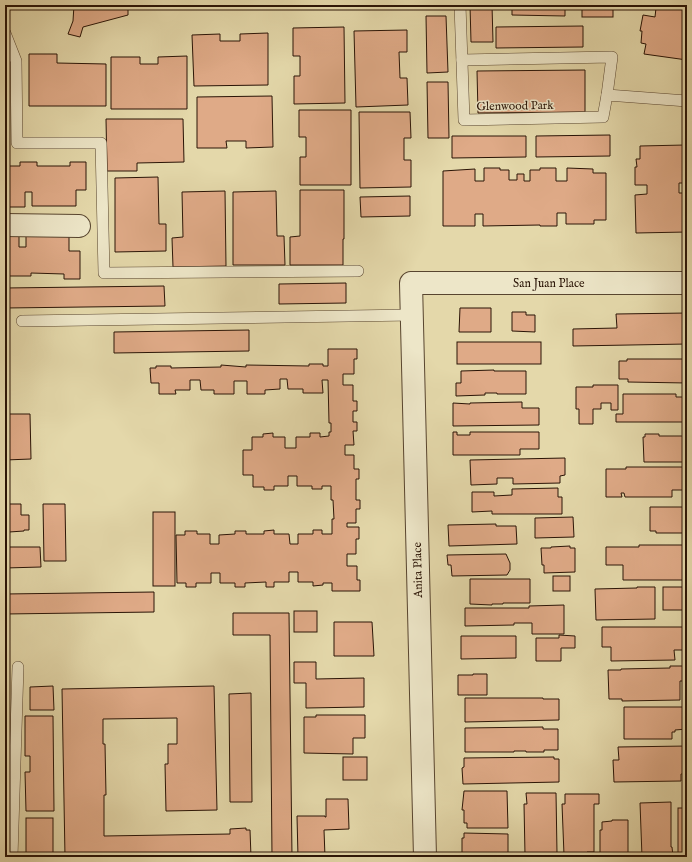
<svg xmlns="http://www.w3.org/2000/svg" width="692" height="862" font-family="'IM FELL English',serif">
<rect width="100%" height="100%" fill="#e4d8aa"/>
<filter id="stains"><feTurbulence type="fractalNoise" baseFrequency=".005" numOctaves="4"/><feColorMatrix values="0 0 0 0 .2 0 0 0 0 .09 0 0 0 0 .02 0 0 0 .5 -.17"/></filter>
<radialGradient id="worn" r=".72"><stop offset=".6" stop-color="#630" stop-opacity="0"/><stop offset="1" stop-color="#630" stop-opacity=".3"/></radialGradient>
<g fill="#dfaa87" stroke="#2a1406">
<polygon points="74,5 128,5 128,15 83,27 80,37 68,34 73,21"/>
<rect x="426" y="5" width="21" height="3"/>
<polygon points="470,5 492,5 493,42 471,42"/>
<polygon points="512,5 565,5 565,16 512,15"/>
<rect x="582" y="5" width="31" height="12"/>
<polygon points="646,5 687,5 687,60 644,54 646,44 641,43 642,31 640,31 643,15 655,17 656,8 645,7"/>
<polygon points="426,16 446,16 448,72 427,73"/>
<polygon points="583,26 583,47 496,48 496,27"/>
<polygon points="344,27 345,103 294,104 294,76 300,76 300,56 293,56 293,28"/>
<polygon points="407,30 407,52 399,52 400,78 407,78 408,105 356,107 354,31"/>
<polygon points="268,33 268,85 194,86 192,35 220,34 220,41 240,41 240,34"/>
<polygon points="29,54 57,54 57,63 106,64 106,106 29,106"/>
<polygon points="187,56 187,109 111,109 111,57 140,57 140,64 158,64 158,57"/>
<polygon points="585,70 585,112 478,113 477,71"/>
<polygon points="427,82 448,82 449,138 428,138"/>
<polygon points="272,96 273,147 246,148 246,141 226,141 227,148 197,148 197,97"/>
<polygon points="299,110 351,110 351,185 300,185 300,157 306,157 306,137 299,137"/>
<polygon points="359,112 410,112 411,138 404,138 404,160 411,160 411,187 360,188"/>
<polygon points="106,119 183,119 184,162 137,163 137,171 107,171"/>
<polygon points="610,135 610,156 536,157 536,136"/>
<polygon points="452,136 526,136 526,157 452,158"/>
<polygon points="685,145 685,158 687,158 687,183 679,183 679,193 687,193 687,232 636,233 635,195 647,194 647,185 635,185 635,167 637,167 636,159 640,159 640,146"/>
<polygon points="20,162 37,162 37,166 70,166 70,162 86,162 86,190 76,190 76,206 32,206 32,192 25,192 25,207 5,207 5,166 20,166"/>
<polygon points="484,168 500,168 500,170 509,170 509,180 517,180 517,174 524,174 524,181 530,181 530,170 540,170 540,168 556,168 556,181 567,181 567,168 593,169 593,173 606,173 606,220 594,220 594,224 566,224 566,213 557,213 557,226 540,226 540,225 483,226 483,214 475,214 475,226 443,226 443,171 475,169 475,181 484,181"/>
<polygon points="158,177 159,224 166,224 166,251 115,252 115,178"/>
<polygon points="300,190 344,190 344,239 343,239 343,265 290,265 290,237 300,236"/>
<polygon points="225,191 226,266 173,267 172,238 183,237 182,192"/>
<polygon points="276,191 277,236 284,236 285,265 233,265 233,192"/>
<polygon points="410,196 410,216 361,217 360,197"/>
<polygon points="5,231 19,231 19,247 26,247 26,232 69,234 69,251 80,251 80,279 64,279 64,274 31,273 31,276 5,276"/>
<polygon points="346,283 346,303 279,304 279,284"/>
<polygon points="164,286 165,306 5,308 5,288"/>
<polygon points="460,308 491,308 491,332 459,332"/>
<polygon points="512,312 526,312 526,315 535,315 535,332 512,331"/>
<polygon points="687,313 687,344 573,346 573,329 617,328 616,314"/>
<polygon points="249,330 249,351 114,353 114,332"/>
<rect x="457" y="342" width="84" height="22"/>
<polygon points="328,349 357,349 357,359 354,359 354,374 343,374 343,385 353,385 353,401 357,401 357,411 353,411 353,422 357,422 357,431 353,431 354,445 345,445 345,455 354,455 354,469 359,469 359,479 356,479 356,500 360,500 360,509 356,509 356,523 347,523 347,527 359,527 359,539 356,539 356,554 347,554 347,566 357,566 357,580 360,580 360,591 332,591 332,583 323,583 323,585 313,586 313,582 298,582 298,572 289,572 289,582 274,582 274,587 266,587 266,582 245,583 245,587 235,587 235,583 220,583 220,573 211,573 211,583 196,583 196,587 186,587 186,583 177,583 176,535 185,535 185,531 197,531 197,534 210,534 210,544 219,544 219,535 235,534 235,531 246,531 246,534 264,534 264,531 274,530 274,534 289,534 290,544 298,544 298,534 313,534 313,530 322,530 322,534 332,534 332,519 334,519 333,500 331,500 331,486 322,486 322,489 312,489 312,486 297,486 297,476 288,476 288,486 274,486 274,490 264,490 264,487 253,487 253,475 243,475 243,450 252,450 252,437 263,437 263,434 273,433 273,437 285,437 285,448 296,448 296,437 310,437 310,433 320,433 320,437 329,436 329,432 331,432 331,423 329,423 328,380 322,380 323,393 303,393 303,389 288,389 287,379 280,379 280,389 265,390 265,394 247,394 247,381 234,381 234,394 214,394 214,390 201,390 200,380 190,380 190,390 175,390 176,394 159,394 159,383 151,383 150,368 156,368 156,366 171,366 171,368 221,367 221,365 246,367 246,365 309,366 309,364 323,364 323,366 328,366"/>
<polygon points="627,359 687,359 687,383 628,382 628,379 619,379 619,361 627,361"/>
<polygon points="494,370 494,371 526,371 526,394 497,394 497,393 485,393 485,395 456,396 456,383 461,383 461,371"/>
<polygon points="593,385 618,385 618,410 611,410 611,403 601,403 601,409 593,409 593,424 579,424 579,409 576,409 576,387 593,387"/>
<polygon points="623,394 676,394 676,397 684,397 684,422 616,422 616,414 623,414"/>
<polygon points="522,402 522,408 539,408 539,425 453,426 453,403 470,404 470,403"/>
<polygon points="5,414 30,414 31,459 5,460"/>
<polygon points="453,432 457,432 457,435 470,435 470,432 539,432 539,449 520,449 520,455 453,455"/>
<polygon points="645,434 659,434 659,436 687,436 687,462 644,462 643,437 645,437"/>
<polygon points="565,458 565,475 560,476 560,483 513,484 513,478 497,478 497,484 471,485 470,460"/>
<polygon points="626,467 687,467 687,490 672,490 672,497 625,497 624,493 621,493 622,497 606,497 606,469 626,469"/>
<polygon points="558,488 558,497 562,497 562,514 492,514 492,511 472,512 472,492 494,492 494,496 512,495 512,489"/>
<polygon points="5,504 21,504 21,515 29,515 29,530 24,530 24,531 9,532 9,530 5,530"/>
<polygon points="43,504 65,504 66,561 44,561"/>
<polygon points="650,507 687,507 687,533 656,533 656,531 650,531"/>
<rect x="153" y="512" width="22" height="74"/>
<polygon points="573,517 574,537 535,538 535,518"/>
<polygon points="496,524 496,526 516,526 517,544 449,546 448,525"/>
<polygon points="639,545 687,545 687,577 683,577 683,580 623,580 623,565 606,565 606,547 639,547"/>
<polygon points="570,546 570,548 575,548 575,572 544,573 544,565 542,565 541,548 551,548 551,547"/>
<polygon points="5,547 40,547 41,567 5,568"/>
<polygon points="506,554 510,563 510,570 507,575 452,576 451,565 448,565 447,555"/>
<rect x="553" y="576" width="17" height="15"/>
<polygon points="470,579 530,579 530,603 503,603 503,604 492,604 492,605 470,604"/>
<polygon points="637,587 655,587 655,619 596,620 595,589 637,588"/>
<rect x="663" y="587" width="24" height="23"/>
<polygon points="154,592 154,612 5,614 5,594"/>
<polygon points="564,605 564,634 532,634 532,623 514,623 514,625 465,626 465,608 529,608 529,606"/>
<rect x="294" y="611" width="23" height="21"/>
<polygon points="233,613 289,613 292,857 272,857 270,635 233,635"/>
<polygon points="334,622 372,622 374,656 334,656"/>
<polygon points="602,627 687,627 687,650 674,650 675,660 611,661 611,647 602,647"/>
<polygon points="559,635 575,636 575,648 561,648 561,661 536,661 536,638 559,638"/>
<polygon points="461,636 516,636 516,658 461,659"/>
<polygon points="294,662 316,662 316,679 364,678 364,707 306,708 306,683 294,683"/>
<polygon points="670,666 687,666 687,681 680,681 680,700 622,701 622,699 609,699 608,670 621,670 621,669 670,668"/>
<polygon points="473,674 487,674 487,695 458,695 458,675 473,675"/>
<polygon points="53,686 54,710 30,710 30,687"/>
<polygon points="214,686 217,810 166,811 165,764 168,764 168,744 177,744 177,718 103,719 103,744 105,744 106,795 104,795 104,836 230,834 230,829 246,828 246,830 250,830 251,857 65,857 62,689"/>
<polygon points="251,693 252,802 230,802 229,694"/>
<polygon points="465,698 543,698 543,699 559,699 559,720 465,722"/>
<polygon points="624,707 687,707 687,729 675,730 675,732 672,732 672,739 624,739"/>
<polygon points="316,715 365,715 365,738 353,738 353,754 304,753 304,717 316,717"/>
<polygon points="25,716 53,716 54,811 26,811 25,772 30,772 30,756 25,756"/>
<polygon points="543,727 543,729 558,729 558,750 544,750 544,752 526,752 526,751 514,751 514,752 465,752 465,728"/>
<polygon points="687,746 687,770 685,770 686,774 681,774 681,781 614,782 613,760 619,760 618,747"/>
<rect x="343" y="757" width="24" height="23"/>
<polygon points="554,757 554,759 559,759 559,782 463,784 462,768 464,767 464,758"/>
<polygon points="464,791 507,791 508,828 467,828 467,823 464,823 464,810 462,810"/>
<polygon points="526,793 556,793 557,853 549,853 549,856 526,857 525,855 524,804 527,804"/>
<polygon points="565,794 599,794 599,804 594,804 594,852 587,852 587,855 564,855 562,804 565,804"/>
<polygon points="326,799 348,799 349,829 324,830 325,857 298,857 297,816 325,816 325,817 326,817"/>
<polygon points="671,802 671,847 672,847 673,856 642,857 640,803"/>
<rect x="678" y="808" width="9" height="49"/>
<rect x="26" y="818" width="27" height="39"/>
<polygon points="612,820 628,820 628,857 600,857 600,830 602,830 602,822 612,821"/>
<polygon points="464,833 508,834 508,857 464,857 464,853 462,853 462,838 464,838"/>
</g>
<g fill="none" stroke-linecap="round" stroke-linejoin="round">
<defs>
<g id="service">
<polyline points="460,5 464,120 603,117 607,95 687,101"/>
<polyline points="5,33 16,61 17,143 101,143 104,273 358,271"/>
<polyline points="462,60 612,57 607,95"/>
<polyline points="22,321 412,315"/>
<polyline points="12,857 18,667"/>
</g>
<g id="minor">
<polyline points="5,225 79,226"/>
<path id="s1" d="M425 857 411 283H687"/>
</g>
</defs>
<use href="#service" stroke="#58452f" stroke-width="12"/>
<use href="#minor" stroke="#58452f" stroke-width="24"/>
<use href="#service" stroke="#ede6c8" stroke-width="11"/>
<use href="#minor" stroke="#ede6c8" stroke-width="22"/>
</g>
<g text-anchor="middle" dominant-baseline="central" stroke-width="3" stroke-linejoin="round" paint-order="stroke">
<g font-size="12" fill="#2a1406" stroke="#ede6c8">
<text transform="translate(515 106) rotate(-1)">Glenwood Park</text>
<text stroke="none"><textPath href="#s1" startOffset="712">San Juan Place</textPath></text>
<text transform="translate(418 570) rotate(-91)">Anita Place</text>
</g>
</g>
<rect width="692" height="862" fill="none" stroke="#e4d8aa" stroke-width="20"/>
<rect x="6" y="6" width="680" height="850" fill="none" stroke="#2a1406" stroke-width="2"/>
<rect x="10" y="10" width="672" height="842" fill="none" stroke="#2a1406"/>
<rect width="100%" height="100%" filter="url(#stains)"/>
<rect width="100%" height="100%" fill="url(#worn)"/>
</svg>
